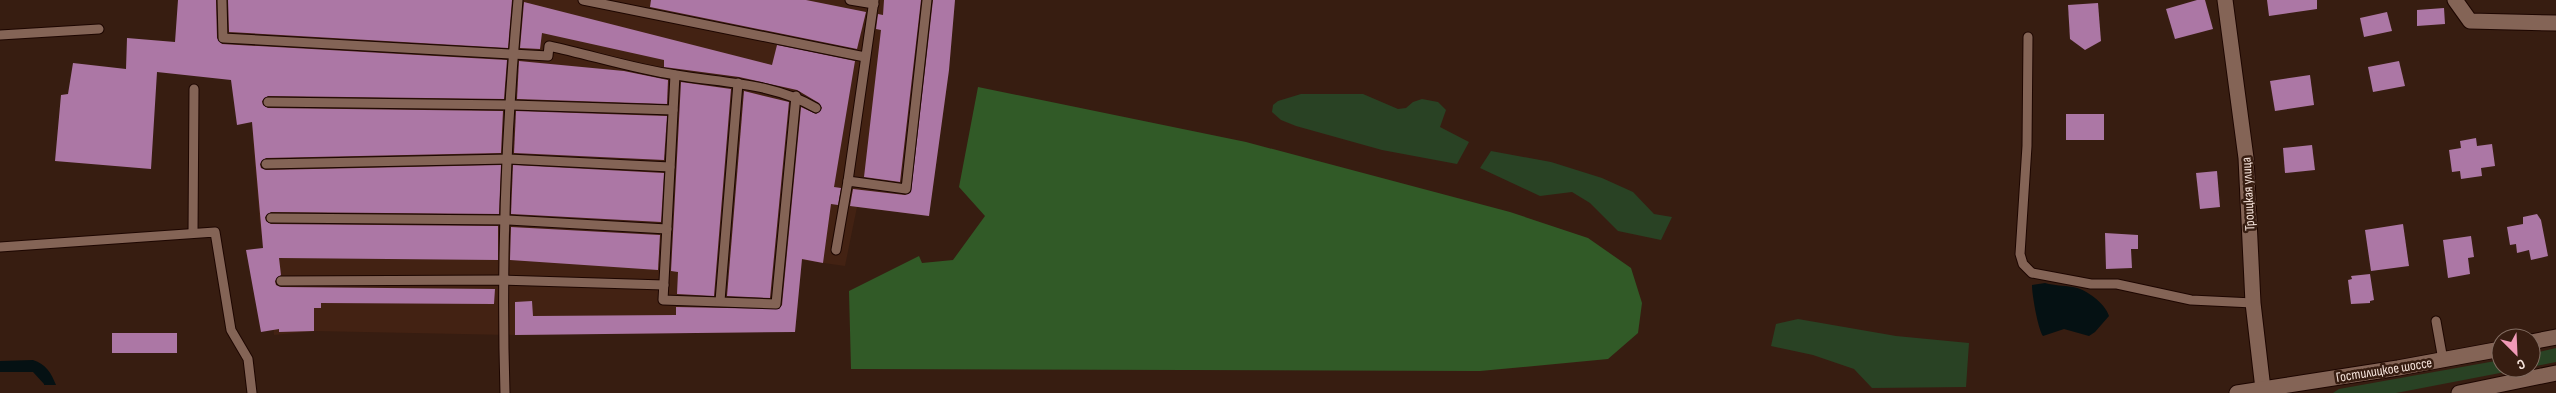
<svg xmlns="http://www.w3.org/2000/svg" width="2556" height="393" font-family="'Sofia Sans Condensed',sans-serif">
<rect width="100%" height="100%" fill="#371d11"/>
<polygon fill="#432213" points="178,0 955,0 949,71 929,216 857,207 845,266 802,260 795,332 515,335 314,331 274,335 270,284 260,224 255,165 252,122 258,105"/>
<g fill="#294224">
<polygon points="1301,94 1363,94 1398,109 1406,108 1413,102 1422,99 1438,102 1446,110 1440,127 1469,142 1457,164 1382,150 1296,126 1281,120 1272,112 1273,105 1278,101"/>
<polygon points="1491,151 1551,162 1602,178 1633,192 1654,214 1672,217 1661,240 1618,231 1590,203 1572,192 1540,196 1480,168"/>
<polygon points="1798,319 1896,336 1969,343 1966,387 1872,388 1854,369 1813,355 1771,346 1776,324"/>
<polygon points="2556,348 2556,362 2531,367 2531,354"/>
<polygon points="2501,360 2501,368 2526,368 2396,393 2333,393 2339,389"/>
</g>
<polygon fill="#315a27" points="978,87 1246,142 1510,212 1588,238 1631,268 1642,303 1638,333 1608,359 1480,371 851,369 849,291 919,256 922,263 953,260 985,216 959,187"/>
<g fill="#051113">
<path d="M2045 283C2055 286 2063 285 2073 287 2086 289 2105 303 2109 316L2095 332 2089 336 2064 329 2043 336C2038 329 2032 295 2032 285Z"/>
<path d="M33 360C46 364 51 373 56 385L44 393V384L33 372H0V361Z"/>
</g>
<rect fill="#371d11" x="42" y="385" width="16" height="8"/>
<g fill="#ac77a5">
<polygon points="178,0 216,0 217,38 222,44 507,60 504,99 268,96 262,101 263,105 268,108 503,111 501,153 266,158 260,164 261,168 266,170 501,165 499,214 271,212 265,217 266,221 271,224 498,226 498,260 279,258 281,275 275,281 276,285 281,287 495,289 494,304 321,303 321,308 314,308 314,331 279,332 279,329 261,332 246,250 263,248 252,122 237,125 231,80 157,72 151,169 55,161 61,95 68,94 73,63 126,69 127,38 175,42"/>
<polygon points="228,0 512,0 508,48 229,32"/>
<polygon points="651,0 806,0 866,12 857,49 650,7"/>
<polygon points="884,0 921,0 900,182 864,177 881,30 876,29 878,14 883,15"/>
<polygon points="933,0 955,0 949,70 929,216 850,206 853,189 905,195 911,192"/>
<polygon points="2197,0 2205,0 2213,29 2175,39 2166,9"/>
<polygon points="2267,0 2317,0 2317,9 2269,16"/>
<polygon points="524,2 772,65 777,45 855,61 834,187 841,188 838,205 831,204 823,263 802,259 795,332 515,335 515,302 532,301 533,316 676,315 676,307 779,309 782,305 801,107 816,114 822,108 819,103 797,90 739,77 664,67 664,60 542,33 540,49 520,48"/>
<polygon points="2098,3 2101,41 2085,50 2070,39 2068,5"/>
<polygon points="2444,8 2445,24 2417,26 2417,10"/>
<polygon points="2387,12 2392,31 2364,37 2360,18"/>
<polygon points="519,61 624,71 668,80 667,104 517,99"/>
<polygon points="2399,61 2405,86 2373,92 2368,67"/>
<polygon points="2310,75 2314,105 2275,111 2270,81"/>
<polygon points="681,82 731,89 714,296 677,294 678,272 671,271"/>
<polygon points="744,91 789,102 770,298 727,296"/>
<polygon points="516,111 667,116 664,160 514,153"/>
<rect x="2066" y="114" width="38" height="26"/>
<polygon points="2476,138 2477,146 2492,144 2495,166 2481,168 2482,176 2461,179 2460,171 2452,172 2449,150 2461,148 2460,141"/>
<polygon points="2312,145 2315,170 2285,173 2283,148"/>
<polygon points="513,165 664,173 661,222 511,214"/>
<polygon points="2217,171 2220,207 2200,209 2196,173"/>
<polygon points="2537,214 2541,220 2548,256 2531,260 2529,250 2517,253 2516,244 2510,245 2507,227 2523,224 2523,217"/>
<polygon points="2403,224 2409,266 2371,271 2365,230"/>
<polygon points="511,227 660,235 658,270 510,260"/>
<polygon points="2105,233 2138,235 2138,249 2131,249 2132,268 2106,269"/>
<polygon points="2471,236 2474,257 2468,258 2470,274 2448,278 2443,240"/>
<polygon points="2370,274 2374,300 2370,301 2370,303 2351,304 2348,280 2352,279 2351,276"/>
<rect x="112" y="333" width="65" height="20"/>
</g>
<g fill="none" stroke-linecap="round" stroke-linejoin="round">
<defs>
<g id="lane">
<path d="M222 0 223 38 548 56 549 46C591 55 634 69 676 75 724 83 774 83 816 108"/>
<polyline points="583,0 865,57"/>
<polyline points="850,0 874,4"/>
<polyline points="0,35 99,29"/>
<polyline points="2028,37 2027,146 2020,254 2023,264 2032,273 2091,284 2117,284 2191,300 2253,303"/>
<polyline points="675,75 663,300 776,304 796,96"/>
<polyline points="268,102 512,105 673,110"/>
<polyline points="266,164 509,159 670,167"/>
<polyline points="848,181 874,0"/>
<polyline points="271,218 506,220 667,229"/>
<polyline points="193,233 194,89"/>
<polyline points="0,247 215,232 231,330 248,359 252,393"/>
<polyline points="836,250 848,181 906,189 927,0"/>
<polyline points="281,281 503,280 664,285"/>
<polyline points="720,301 738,83"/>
<polyline points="2436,321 2443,360"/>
<path d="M505 393C501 263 506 130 518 0"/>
</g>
<g id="street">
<polyline points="2225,0 2246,158 2253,303 2263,389"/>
<polyline points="2455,0 2470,21 2556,23"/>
</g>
<g id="secondary">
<polyline points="2531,342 2556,337"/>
<polyline points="2237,393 2398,368 2501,349"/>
<polyline points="2459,393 2556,373"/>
</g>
</defs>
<use href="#lane" stroke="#1d0600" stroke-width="11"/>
<use href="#street" stroke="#1d0600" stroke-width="17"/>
<use href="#secondary" stroke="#1d0600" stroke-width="17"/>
<use href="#lane" stroke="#846456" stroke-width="9"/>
<use href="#street" stroke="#846456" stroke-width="15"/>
<use href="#secondary" stroke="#846456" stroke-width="15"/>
</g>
<g text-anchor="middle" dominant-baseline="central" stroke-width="5" stroke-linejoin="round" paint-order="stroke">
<g font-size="14" fill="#f6e4dc" stroke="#371d11">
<text transform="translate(2248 194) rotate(-93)">Троицкая улица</text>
<text transform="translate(2384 370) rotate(-9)">Гостилицкое шоссе</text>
</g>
</g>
<g transform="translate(2516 353) rotate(156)"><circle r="24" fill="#371d11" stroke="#836d62"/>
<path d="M0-4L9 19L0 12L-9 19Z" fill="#f09ab7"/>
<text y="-8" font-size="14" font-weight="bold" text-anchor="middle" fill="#f6e4dc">С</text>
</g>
</svg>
